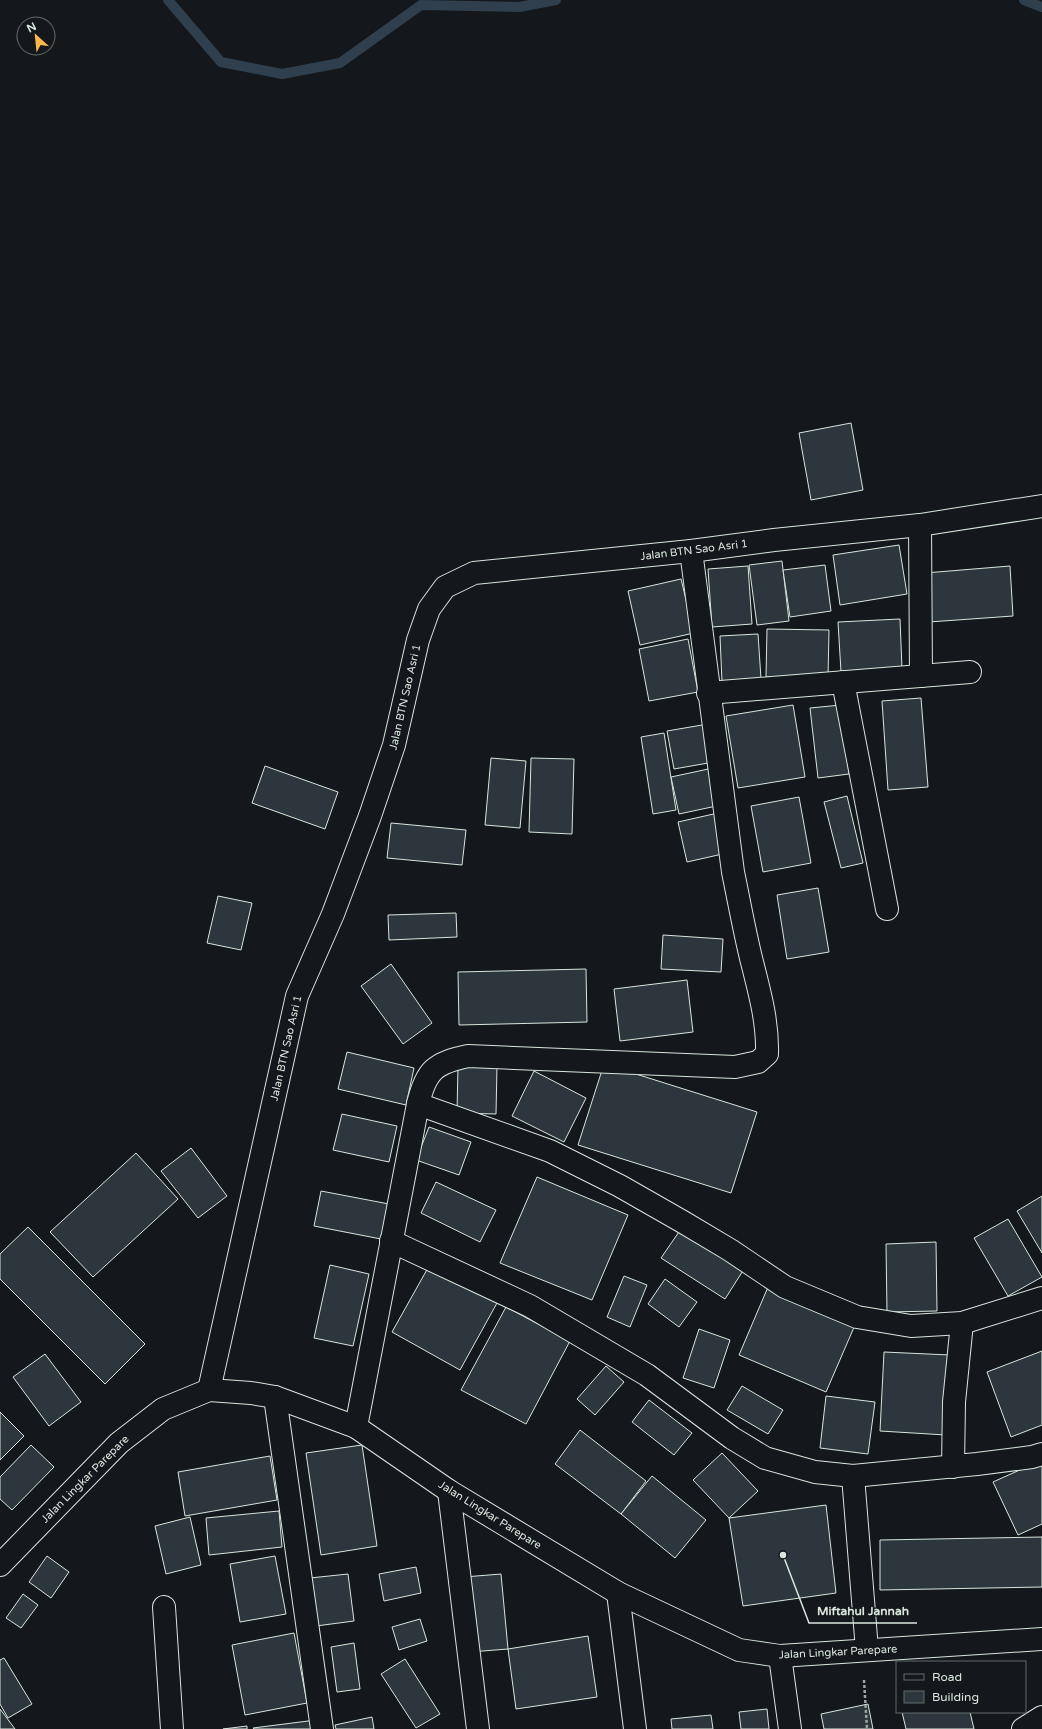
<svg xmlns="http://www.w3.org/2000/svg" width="1042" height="1729" font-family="'Varela Round',sans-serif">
<rect width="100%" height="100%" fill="#14181c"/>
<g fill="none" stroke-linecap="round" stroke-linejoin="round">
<g stroke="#2f3f4d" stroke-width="10">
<polyline points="168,0 221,62 282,74 340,63 421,5 519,7 556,0"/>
<polyline points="1024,0 1042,7"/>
</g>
</g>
<g fill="#2c363c" stroke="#d8e6dc">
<polygon points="851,423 863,490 811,500 799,433"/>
<polygon points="899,545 907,594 840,605 833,555"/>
<polygon points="782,561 789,621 757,625 749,565"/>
<polygon points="825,565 831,611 790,617 783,570"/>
<polygon points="748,566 752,624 712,627 708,569"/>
<polygon points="1010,566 1013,616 929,622 925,573"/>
<polygon points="681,579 694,633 640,645 628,591"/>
<polygon points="900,619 902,669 841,672 838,622"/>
<polygon points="767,629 829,630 828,678 766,677"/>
<polygon points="758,634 761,679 722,682 720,636"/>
<polygon points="688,639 698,692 649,701 639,649"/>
<polygon points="921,698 928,787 888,790 882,701"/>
<polygon points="793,705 805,777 738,788 726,716"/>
<polygon points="841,705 849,774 818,778 810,708"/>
<polygon points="708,724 714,762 674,769 667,731"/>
<polygon points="664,733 676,810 653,814 641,737"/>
<polygon points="491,758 526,761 520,828 485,825"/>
<polygon points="531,758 574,759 572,834 529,832"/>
<polygon points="265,766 338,792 325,829 252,803"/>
<polygon points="713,768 721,805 679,814 671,777"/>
<polygon points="847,796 863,863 841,868 824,802"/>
<polygon points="799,797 811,863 763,872 751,806"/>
<polygon points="718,813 727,853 687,862 678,822"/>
<polygon points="391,823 466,830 462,865 387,858"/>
<polygon points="818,888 829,952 787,959 777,895"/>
<polygon points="218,896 252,903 241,950 207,943"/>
<polygon points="456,913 457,937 389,940 388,915"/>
<polygon points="663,935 723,939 721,972 661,969"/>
<polygon points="391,964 432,1023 403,1044 361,986"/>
<polygon points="586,969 587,1022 459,1025 458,972"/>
<polygon points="687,980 693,1032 620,1041 614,989"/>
<polygon points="347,1052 414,1068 406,1105 338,1089"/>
<polygon points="604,1064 757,1112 731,1193 578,1145"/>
<polygon points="458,1065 497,1066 496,1114 457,1113"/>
<polygon points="534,1071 586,1098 564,1142 512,1116"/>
<polygon points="342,1114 397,1126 389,1162 333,1150"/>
<polygon points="429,1127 471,1142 459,1175 416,1160"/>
<polygon points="191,1148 227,1196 198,1218 161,1171"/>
<polygon points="136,1153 178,1199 93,1277 50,1232"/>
<polygon points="537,1177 628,1215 592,1300 500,1263"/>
<polygon points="436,1182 496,1210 480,1242 421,1213"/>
<polygon points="321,1191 389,1204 381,1239 314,1226"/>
<polygon points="1042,1196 1042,1253 1017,1211"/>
<polygon points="1008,1219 1042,1277 1008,1296 974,1238"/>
<polygon points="683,1226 746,1266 725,1299 661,1258"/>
<polygon points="28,1227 145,1344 105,1384 0,1279 0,1254"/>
<polygon points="936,1242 937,1311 887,1312 886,1244"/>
<polygon points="330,1265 369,1274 353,1346 314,1338"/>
<polygon points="429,1266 497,1303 460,1370 392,1332"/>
<polygon points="624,1276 647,1285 630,1327 607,1317"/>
<polygon points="665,1279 697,1302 679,1327 648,1304"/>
<polygon points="768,1287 855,1325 826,1392 739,1355"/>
<polygon points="506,1307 570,1341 526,1424 461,1390"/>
<polygon points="699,1329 730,1340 714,1388 683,1378"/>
<polygon points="1042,1351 1042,1425 1011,1437 987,1372"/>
<polygon points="884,1352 950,1355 946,1435 880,1431"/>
<polygon points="45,1354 81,1402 49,1426 13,1377"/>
<polygon points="606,1366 624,1382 595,1415 577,1399"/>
<polygon points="742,1386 783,1410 768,1434 727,1410"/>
<polygon points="826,1396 875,1402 868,1454 820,1448"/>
<polygon points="649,1400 692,1433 674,1455 632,1422"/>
<polygon points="0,1412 24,1436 0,1460"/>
<polygon points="580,1430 646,1481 621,1514 555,1464"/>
<polygon points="31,1445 54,1467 12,1510 0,1499 0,1477"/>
<polygon points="362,1445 377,1546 321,1555 306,1453"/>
<polygon points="722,1453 758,1491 729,1518 693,1480"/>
<polygon points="270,1456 277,1500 185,1516 178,1472"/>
<polygon points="1042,1460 1042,1524 1018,1535 993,1482"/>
<polygon points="652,1476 706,1520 675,1558 621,1514"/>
<polygon points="826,1505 836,1593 743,1606 729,1518"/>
<polygon points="279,1511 282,1547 209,1555 206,1518"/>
<polygon points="190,1517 201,1565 166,1574 155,1526"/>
<polygon points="1042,1537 1042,1587 880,1590 880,1540"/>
<polygon points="47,1556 69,1572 51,1598 29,1582"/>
<polygon points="275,1556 286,1614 240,1622 230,1564"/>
<polygon points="416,1567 421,1593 384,1601 379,1574"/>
<polygon points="348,1574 354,1621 316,1626 310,1578"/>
<polygon points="501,1574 508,1649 470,1652 464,1577"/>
<polygon points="23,1594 38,1605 21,1628 6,1618"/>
<polygon points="420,1619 427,1641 399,1650 392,1627"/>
<polygon points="294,1633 307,1703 245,1715 232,1645"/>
<polygon points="588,1636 597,1697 516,1709 508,1649"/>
<polygon points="354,1643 360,1689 337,1692 331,1647"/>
<polygon points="4,1658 32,1704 8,1718 0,1704 0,1660"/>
<polygon points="405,1659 440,1714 416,1728 381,1674"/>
<polygon points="868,1704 873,1729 824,1729 821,1714"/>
<polygon points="0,1709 15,1729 0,1729"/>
<polygon points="767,1709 769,1729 741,1729 739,1712"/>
<polygon points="902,1712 970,1712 974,1729 906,1729"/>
<polygon points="711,1715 713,1729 672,1729 671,1719"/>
<polygon points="372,1717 374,1729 336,1729 335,1725"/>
<polygon points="316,1720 317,1729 254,1729 253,1728"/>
<polygon points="247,1726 247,1729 223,1729"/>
</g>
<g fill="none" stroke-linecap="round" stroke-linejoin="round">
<defs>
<g id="minor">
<polyline points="920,525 921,676"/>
<polyline points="843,682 887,909"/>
<polyline points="708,693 970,672"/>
<polyline points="418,1104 550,1151 620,1186 683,1222 730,1250 785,1287 857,1317 911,1326 962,1323 1042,1298"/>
<polyline points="391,1241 530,1306 647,1375 732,1438 765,1458 815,1472 853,1476 977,1464 1032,1457 1042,1454"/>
<polyline points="209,1390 297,996 333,914 370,816 394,745 418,640 429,609 445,587 474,573 691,551 774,540 920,525 1042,506"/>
<polyline points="275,1397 322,1729"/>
<path d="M356 1427 418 1104C426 1070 435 1063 468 1056L735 1067 758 1062 767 1054C768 1021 759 990 751 958 744 929 739 901 733 872L691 551"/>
<polyline points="953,1467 954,1402 962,1323"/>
<polyline points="853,1476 867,1650"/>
<polyline points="449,1491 478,1729"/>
<polyline points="618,1593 635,1729"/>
<polyline points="164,1607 172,1729"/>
<polyline points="780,1656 790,1729"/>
<polyline points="1023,1729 1042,1717"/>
</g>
<polyline id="highway" points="0,1565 119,1443 163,1409 209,1390 251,1393 275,1397 356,1427 449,1491 618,1593 739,1650 780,1656 1042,1639"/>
</defs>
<use href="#minor" stroke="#d8e6dc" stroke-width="24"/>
<use href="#highway" stroke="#d8e6dc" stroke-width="24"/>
<polyline stroke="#9da8a2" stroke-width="2.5" stroke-dasharray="3 2" stroke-linecap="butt" points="864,1680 867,1729"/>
<use href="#minor" stroke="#14181c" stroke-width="22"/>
<use href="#highway" stroke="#14181c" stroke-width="22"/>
</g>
<g text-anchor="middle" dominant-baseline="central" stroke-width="3" stroke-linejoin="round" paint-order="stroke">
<g font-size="11" fill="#d8e6dc" stroke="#14181c">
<text transform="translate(694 550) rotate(-7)">Jalan BTN Sao Asri 1</text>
<text transform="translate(405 697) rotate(-77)">Jalan BTN Sao Asri 1</text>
<text transform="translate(286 1048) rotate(-77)">Jalan BTN Sao Asri 1</text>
<text transform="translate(85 1479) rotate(-45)">Jalan Lingkar Parepare</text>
<text transform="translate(490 1515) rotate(32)">Jalan Lingkar Parepare</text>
<text transform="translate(838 1652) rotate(-3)">Jalan Lingkar Parepare</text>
</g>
</g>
<path fill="none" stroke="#d8e6dc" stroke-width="1.5" d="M783 1555L809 1623H917"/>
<circle fill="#d8e6dc" stroke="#14181c" stroke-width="1.5" cx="783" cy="1555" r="4"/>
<g font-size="12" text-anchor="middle" font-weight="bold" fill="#d8e6dc" stroke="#14181c" stroke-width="3" stroke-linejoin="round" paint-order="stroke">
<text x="863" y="1615">Miftahul Jannah</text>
</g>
<rect x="896" y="1661" width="130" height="52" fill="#14181c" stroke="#626a69"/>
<rect x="904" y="1674" width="20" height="6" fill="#14181c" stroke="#626a69"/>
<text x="932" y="1681" font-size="12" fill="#d8e6dc">Road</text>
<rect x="904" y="1691" width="20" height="12" fill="#2c363c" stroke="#626a69"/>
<text x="932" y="1701" font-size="12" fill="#d8e6dc">Building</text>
<g transform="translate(36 36) rotate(333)"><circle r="19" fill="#14181c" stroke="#626a69"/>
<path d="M0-3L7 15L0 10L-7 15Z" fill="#ffb74d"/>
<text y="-6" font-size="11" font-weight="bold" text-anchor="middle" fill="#d8e6dc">N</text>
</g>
</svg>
